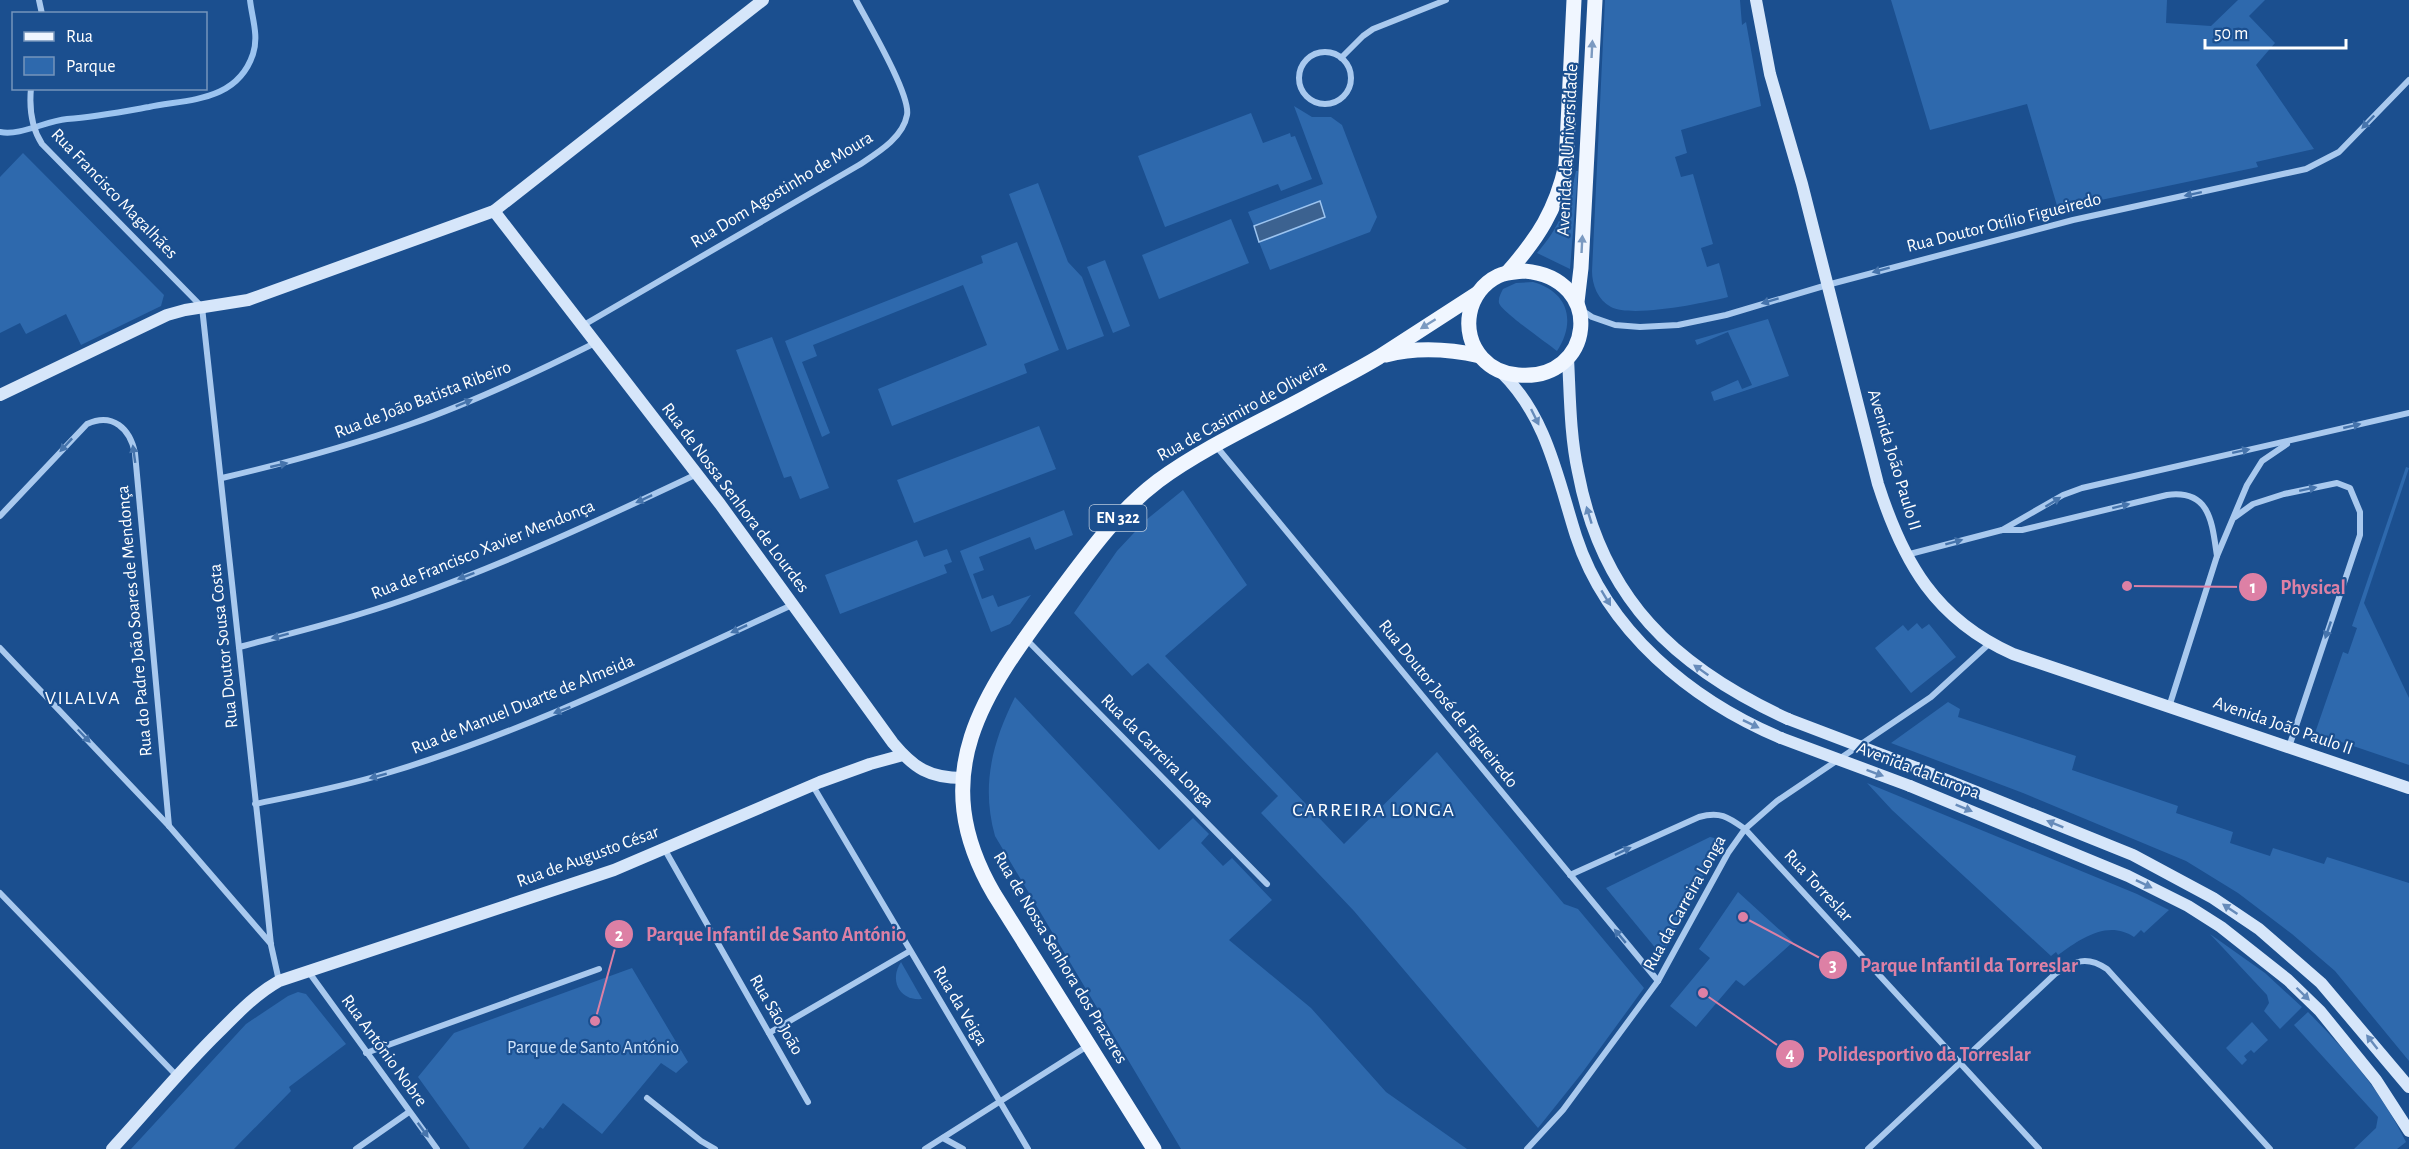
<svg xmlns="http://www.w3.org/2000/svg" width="2409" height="1149" font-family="'Alegreya Sans',sans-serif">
<rect width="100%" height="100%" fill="#1b4f8f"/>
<g fill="#2e69ad">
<path d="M1605 0H1740L1742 25 1746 22 1761 106 1681 130 1687 153 1675 157 1681 177 1693 174 1713 244 1701 248 1707 267 1719 263 1728 297C1704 303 1632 318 1611 307 1598 300 1592 285 1592 271Z"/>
<polygon points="1891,0 2167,0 2166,23 2211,26 2238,0 2265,0 2249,16 2275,43 2256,65 2314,149 2256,162 2258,167 2058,209 2027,104 1930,130"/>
<polygon points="1294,106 1312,117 1331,117 1342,125 1377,217 1370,232 1270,270 1259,242 1325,216 1319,202 1254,226 1248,212 1323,184"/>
<polygon points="1251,113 1263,143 1290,133 1291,137 1295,136 1312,179 1281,191 1278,184 1165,227 1138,156"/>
<polygon points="23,153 164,295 161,306 81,345 66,314 26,334 20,323 0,333 0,177"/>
<path d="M1576 171H1578L1570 269 1537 253C1559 228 1569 203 1576 171Z"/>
<polygon points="1038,183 1068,262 1082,277 1104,336 1067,350 1009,194"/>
<polygon points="1231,219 1249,263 1159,299 1142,255"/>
<polygon points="1017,242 1059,350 1024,364 1027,373 892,426 878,389 987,345 963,285 813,345 817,356 802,362 830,433 822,437 785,341 983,263 981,256"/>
<polygon points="1105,260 1130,326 1113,333 1087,267"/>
<path d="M1533 282C1569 292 1576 322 1557 351 1547 343 1501 311 1499 303 1498 298 1501 293 1503 289L1516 283Z"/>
<polygon points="1768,319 1789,376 1714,401 1711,392 1738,380 1742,389 1752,385 1728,332 1697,345 1695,340"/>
<polygon points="772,337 829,488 800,499 791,476 784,478 736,350"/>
<polygon points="1039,426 1056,469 914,523 897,480"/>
<polygon points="2406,467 2409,468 2364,603 2409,698 2409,765 2315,733 2343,652 2348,654 2357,628 2352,626"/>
<polygon points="1183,490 1247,585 1165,656 1344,844 1437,752 1564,904 1578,909 1644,988 1582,1073 1538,1128 1354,911 1261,813 1278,796 1148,663 1132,676 1074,613 1117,551 1146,520"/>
<polygon points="1064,510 1073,535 1035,550 1030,537 979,557 984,570 973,574 982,599 993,595 998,607 1031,595 1010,624 991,632 960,551"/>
<polygon points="917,540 924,557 947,549 952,562 944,565 947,573 840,614 825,575"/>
<polygon points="1917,623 1922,629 1929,624 1956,657 1911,693 1875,648 1903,625 1908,631"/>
<path d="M1015 697 1159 850 1193 818 1209 834 1201 843 1223 866 1232 858 1272 900 1229 940 1311 1008 1386 1092 1467 1149H1181L995 836C981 786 992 743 1015 697Z"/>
<polygon points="1948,702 1960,709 1958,717 2076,756 2072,770 2178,806 2176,813 2233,832 2230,843 2270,856 2273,848 2324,864 2327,857 2409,883 2409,1061 2335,971 2292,934 2238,893 2186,861 2023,793 1891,743"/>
<path d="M1867 783 2137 894 2169 910 2144 933 2141 930 2134 937C2108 919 2080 939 2058 955L2056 952 2051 956 1892 810Z"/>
<polygon points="1710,837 1719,839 1719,845 1662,956 1606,888"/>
<polygon points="1738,892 1793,942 1744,986 1736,980 1696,1027 1670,1006 1710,958 1699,949"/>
<polygon points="2210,934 2265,973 2302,1007 2280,1029 2264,1011 2269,1003 2267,995"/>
<path d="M901 962 922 999C899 1001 889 980 901 962Z"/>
<polygon points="632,968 688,1062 676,1073 661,1063 602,1134 563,1103 543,1129 540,1127 523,1149 470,1149 418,1077 454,1033"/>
<polygon points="298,992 306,994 346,1044 289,1087 291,1091 234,1149 131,1149 246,1024 288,996"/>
<path d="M2308 1012C2347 1051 2382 1093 2406 1142L2397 1149H2354L2376 1128 2378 1117 2294 1025Z"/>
<polygon points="2252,1022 2268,1040 2254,1053 2251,1050 2244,1056 2247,1060 2242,1065 2226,1048"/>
</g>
<polygon fill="#3c6290" stroke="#9cc4f0" stroke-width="1.5" points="1320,201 1325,217 1259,242 1254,226"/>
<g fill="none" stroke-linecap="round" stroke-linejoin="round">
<path stroke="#9cc4f0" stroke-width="6" d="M0 132C21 136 45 121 67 119 95 117 121 112 149 107 188 99 237 102 253 54 259 36 252 18 250 0"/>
<g stroke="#a9c9ee" stroke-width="6">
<polyline points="39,0 42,14"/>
<circle cx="1325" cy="78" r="26"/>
<polyline points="1341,58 1363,36 1373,29 1446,0"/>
<path d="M31 88C29 109 31 127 42 144L202 307 266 896 271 945 279 981"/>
<polyline points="1580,309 1592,317 1615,325 1640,327 1678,325 1726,315 1827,285 2073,220 2306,169 2339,152 2409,80"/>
<path d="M582 326 859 165C877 153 903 138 907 115 911 95 867 21 856 0"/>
<polyline points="1216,446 1658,981"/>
<path d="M222 478C286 463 349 446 411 424 474 402 535 373 595 343"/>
<path d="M0 516 87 424C113 412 130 429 135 453L169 826"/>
<polyline points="2235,517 2253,504 2284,494 2337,483 2350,488 2360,512 2360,535 2289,747"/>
<polyline points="2002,530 2063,495 2082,488 2409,413"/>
<path d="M1906 555 2002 530H2022L2167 495C2211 489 2212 524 2217 556"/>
<polyline points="1026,639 1267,884"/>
<path d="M239 647C296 632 353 618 409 598 507 563 602 519 697 474"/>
<polyline points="0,648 169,826 271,944"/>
<polyline points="2169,707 2217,556 2247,485 2262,461 2287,444"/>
<polyline points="813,786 1028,1149"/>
<path d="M255 804C298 795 342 787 384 774 526 732 659 666 792 605"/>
<polyline points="665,850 808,1102"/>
<path d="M1570 875 1699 817C1720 811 1728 817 1745 829L2039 1149"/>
<polyline points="0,893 176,1075"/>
<polyline points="308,971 437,1149"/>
<polyline points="769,1033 910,951"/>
<polyline points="366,1053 599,969"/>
<polyline points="647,1098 701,1141 715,1149"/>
<polyline points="943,1138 963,1149"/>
<polyline points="356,1149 409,1112"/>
<polyline points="925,1149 1089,1045"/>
<polyline points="1527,1149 1563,1110 1658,981 1728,853 1745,829 1777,801 1931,697 1990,643"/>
<path d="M1868 1149 2055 974C2075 961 2086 955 2107 969L2270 1149"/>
</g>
<g stroke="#d6e6fa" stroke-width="12">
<path d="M1756 0 1770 74 1802 184 1878 484C1903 562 1935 619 2013 654L2409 788"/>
<path d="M494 211 720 504 893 743C914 768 929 778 963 778"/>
<path d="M1568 358C1570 396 1570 435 1578 472 1602 599 1675 667 1788 719"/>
<path d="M1501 372C1547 417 1557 476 1576 536 1607 631 1691 700 1781 738"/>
<polyline points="0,395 167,315 185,310 248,300 494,211 763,0"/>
<polyline points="1917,768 2133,855 2213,898 2259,929 2321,983 2409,1087"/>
<polyline points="1910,786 2128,876 2188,906 2221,927 2288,980 2320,1011 2376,1080 2409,1131"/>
<path d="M112 1149C148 1110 181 1069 219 1032 238 1013 256 994 279 981L614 870 820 782 870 764 903 755"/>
</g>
<g stroke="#f0f6ff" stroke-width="15">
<path d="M1524 271C1607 278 1594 382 1518 375 1504 374 1491 368 1482 358 1459 333 1467 291 1498 276 1506 272 1515 272 1524 271Z"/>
<path d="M1508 272C1538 238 1556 210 1566 165L1574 0"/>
<polyline points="1577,302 1581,268 1595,0"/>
<path d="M1386 355C1417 347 1449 349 1480 356"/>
<path d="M1154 1149 994 894C924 774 983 694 1056 596 1087 555 1117 512 1158 481 1203 448 1258 423 1308 396 1331 383 1356 371 1379 357 1412 336 1445 314 1478 293"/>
</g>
<g stroke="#d6e6fa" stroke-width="12">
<polyline points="1788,719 1917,768"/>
<polyline points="1781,738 1910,786"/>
</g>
</g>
<defs><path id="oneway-solid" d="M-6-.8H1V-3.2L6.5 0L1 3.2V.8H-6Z" transform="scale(1.5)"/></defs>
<g fill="#7b9ac1">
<use href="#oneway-solid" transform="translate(1592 49) rotate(-87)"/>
<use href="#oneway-solid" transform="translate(1582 244) rotate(-87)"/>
<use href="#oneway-solid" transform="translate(1428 324) rotate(148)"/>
</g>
<g fill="#4674ac">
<use href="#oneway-solid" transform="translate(2368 122) rotate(134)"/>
<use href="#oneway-solid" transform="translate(2193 194) rotate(168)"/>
<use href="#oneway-solid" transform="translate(1881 270) rotate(165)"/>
<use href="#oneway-solid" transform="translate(1770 301) rotate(163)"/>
<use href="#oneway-solid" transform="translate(464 403) rotate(-22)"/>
<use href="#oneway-solid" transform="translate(2352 426) rotate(-13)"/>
<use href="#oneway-solid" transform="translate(66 445) rotate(133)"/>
<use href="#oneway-solid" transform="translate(2241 451) rotate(-12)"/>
<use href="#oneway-solid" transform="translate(134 454) rotate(-98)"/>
<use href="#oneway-solid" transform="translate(279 465) rotate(-13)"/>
<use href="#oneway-solid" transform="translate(2308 489) rotate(-12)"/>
<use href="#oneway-solid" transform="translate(644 499) rotate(155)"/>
<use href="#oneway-solid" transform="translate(2053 502) rotate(-32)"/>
<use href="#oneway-solid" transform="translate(2121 506) rotate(-14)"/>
<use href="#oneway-solid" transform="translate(1954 542) rotate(-15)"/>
<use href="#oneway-solid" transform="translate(466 576) rotate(159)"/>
<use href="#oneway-solid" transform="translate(739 629) rotate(155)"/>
<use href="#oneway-solid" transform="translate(2328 630) rotate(109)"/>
<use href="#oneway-solid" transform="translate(280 636) rotate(165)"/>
<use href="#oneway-solid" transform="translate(562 710) rotate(159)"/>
<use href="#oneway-solid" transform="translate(84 736) rotate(46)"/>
<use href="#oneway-solid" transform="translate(378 776) rotate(165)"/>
<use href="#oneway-solid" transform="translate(1623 851) rotate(-25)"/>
<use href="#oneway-solid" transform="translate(1620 936) rotate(-130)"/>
<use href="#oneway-solid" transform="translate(423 1130) rotate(54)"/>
</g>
<g fill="#668bba">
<use href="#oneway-solid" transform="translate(1535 417) rotate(64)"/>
<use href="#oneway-solid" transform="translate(1589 515) rotate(-107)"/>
<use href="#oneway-solid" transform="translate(1606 598) rotate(59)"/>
<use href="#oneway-solid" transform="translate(1701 670) rotate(-145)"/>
<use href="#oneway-solid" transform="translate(1751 724) rotate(26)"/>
<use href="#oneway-solid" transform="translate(1875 773) rotate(20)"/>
<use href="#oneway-solid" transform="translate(1964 808) rotate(22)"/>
<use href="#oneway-solid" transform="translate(2055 824) rotate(-158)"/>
<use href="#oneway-solid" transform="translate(2144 884) rotate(26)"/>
<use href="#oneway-solid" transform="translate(2230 909) rotate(-146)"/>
<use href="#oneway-solid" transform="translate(2303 994) rotate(44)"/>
<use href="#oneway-solid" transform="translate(2372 1042) rotate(-128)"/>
</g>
<g text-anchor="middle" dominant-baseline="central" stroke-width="4.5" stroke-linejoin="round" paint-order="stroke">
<rect fill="#1b4f8f" stroke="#bbcadd" stroke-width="1.5" x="1089.5" y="505" width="57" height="26" rx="4.5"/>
<g font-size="16" font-weight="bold" fill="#fff">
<text x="1118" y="518">EN 322</text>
</g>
<g font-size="18" fill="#fff" stroke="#1b4f8f">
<text transform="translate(1568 150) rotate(-87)">Avenida da Universidade</text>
<text transform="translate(782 190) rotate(-31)">Rua Dom Agostinho de Moura</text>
<text transform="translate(114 194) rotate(46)">Rua Francisco Magalhães</text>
<text transform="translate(2004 223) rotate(-14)">Rua Doutor Otílio Figueiredo</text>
<text transform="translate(423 400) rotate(-21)">Rua de João Batista Ribeiro</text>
<text transform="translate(1242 411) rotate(-29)">Rua de Casimiro de Oliveira</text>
<text transform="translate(1894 460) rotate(73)">Avenida João Paulo II</text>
<text transform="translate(735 498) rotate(53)">Rua de Nossa Senhora de Lourdes</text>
<text transform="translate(483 550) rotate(-22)">Rua de Francisco Xavier Mendonça</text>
<text transform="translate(135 621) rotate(-95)">Rua do Padre João Soares de Mendonça</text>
<text transform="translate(224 646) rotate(-96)">Rua Doutor Sousa Costa</text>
<text transform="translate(1448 704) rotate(51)">Rua Doutor José de Figueiredo</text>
<text transform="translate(523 705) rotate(-22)">Rua de Manuel Duarte de Almeida</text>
<text transform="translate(2283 726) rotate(19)">Avenida João Paulo II</text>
<text transform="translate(1157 751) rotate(45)">Rua da Carreira Longa</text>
<text transform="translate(1918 771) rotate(21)">Avenida da Europa</text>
<text transform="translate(588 857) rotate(-20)">Rua de Augusto César</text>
<text transform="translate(1818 886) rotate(47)">Rua Torreslar</text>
<text transform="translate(1685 903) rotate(-61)">Rua da Carreira Longa</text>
<text transform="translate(1060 958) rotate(59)">Rua de Nossa Senhora dos Prazeres</text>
<text transform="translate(960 1006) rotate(59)">Rua da Veiga</text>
<text transform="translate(776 1015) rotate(60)">Rua São João</text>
<text transform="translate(384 1051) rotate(54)">Rua António Nobre</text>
</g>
<g font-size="18" fill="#cfe3fa" stroke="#1b4f8f">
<text x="593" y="1048">Parque de Santo António</text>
</g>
<g font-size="20" letter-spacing="1.5" fill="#fff" stroke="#1b4f8f">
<text x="83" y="698">VILALVA</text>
<text x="1374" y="810">CARREIRA LONGA</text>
</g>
</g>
<path fill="none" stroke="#dd80a5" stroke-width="2" d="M2127 586L2253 587M595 1021L619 934M1743 917L1833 965M1703 993L1790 1054"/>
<g fill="#dd80a5" stroke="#1b4f8f" stroke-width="2">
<circle cx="2127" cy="586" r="6"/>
<circle cx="595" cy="1021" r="6"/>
<circle cx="1743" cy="917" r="6"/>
<circle cx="1703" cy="993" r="6"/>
<circle cx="2253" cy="587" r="15"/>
<circle cx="619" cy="934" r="15"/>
<circle cx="1833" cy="965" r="15"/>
<circle cx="1790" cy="1054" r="15"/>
</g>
<g font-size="18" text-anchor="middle" font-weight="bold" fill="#fff">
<text x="2253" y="593">1</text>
<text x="619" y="941">2</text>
<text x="1833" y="971">3</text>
<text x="1790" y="1060">4</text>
</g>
<g font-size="20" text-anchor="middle" font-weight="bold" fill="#dd80a5" stroke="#1b4f8f" stroke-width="4.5" stroke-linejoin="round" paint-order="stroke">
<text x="2313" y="594">Physical</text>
<text x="776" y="941">Parque Infantil de Santo António</text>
<text x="1969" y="972">Parque Infantil da Torreslar</text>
<text x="1924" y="1061">Polidesportivo da Torreslar</text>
</g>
<rect x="12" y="12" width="195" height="78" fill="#1b4f8f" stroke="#7695bc" stroke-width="1.5"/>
<rect x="24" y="32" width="30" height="9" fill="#f0f6ff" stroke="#7695bc" stroke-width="1.5"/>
<text x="66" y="42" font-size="18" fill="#ffffff">Rua</text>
<rect x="24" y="57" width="30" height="18" fill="#2e69ad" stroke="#7695bc" stroke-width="1.5"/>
<text x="66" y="72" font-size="18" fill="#ffffff">Parque</text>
<path d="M2205 39v9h141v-9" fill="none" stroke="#ffffff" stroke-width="3"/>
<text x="2214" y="39" font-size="18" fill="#ffffff" stroke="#1b4f8f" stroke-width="4.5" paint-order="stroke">50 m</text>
</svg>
